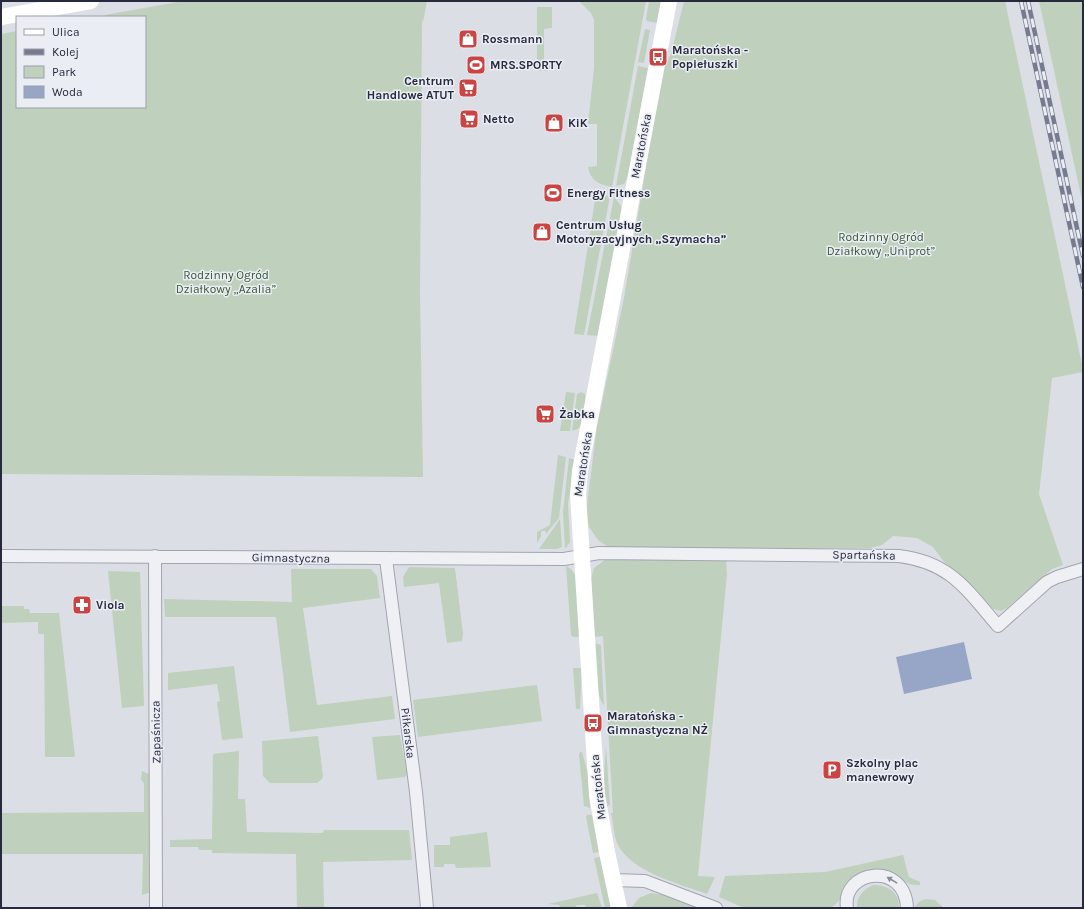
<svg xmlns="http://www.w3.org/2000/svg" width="1084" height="909" viewBox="0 0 1084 909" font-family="Karla,sans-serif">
<rect width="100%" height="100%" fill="#dcdee6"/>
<path fill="#bfd0bd" d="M 183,1 L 427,1 L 423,23 L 422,17 L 420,294 L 423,477 L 1,474 L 1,34 L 17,31 L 17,107 L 145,107 L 145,17 L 105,17 L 105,15 Z
M 579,1 L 646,1 L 612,187 C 599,185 590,180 588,167 L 597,166 L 597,124 L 588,124 L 594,68 L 594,20 L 591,13 Z
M 649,1 L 661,1 L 657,23 L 647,21 L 646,19 Z
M 684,1 L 1005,1 L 1083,369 L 1083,372 L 1052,378 L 1039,494 L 1063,565 L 1052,569 L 1007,608 L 1001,611 L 993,609 L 959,574 L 945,563 L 933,547 L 917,538 L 893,536 L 882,545 L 870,548 L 623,548 L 608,547 L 598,540 L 589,527 L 586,513 L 597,426 L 624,298 L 662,71 L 671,54 Z
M 1039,1 L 1083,1 L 1083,205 Z
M 537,7 L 552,7 L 552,28 L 544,29 L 544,66 L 552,66 L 547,71 L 540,71 L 537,68 Z
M 645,29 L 650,30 L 644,63 L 638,62 Z
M 638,66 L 648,68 L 629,174 L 624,184 L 616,186 Z
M 602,195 L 610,196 L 584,335 L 574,334 L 595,200 Z
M 614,197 L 621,206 L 622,211 L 598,336 L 587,335 Z
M 566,392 L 575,393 L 570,431 L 560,431 Z
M 581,392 L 585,394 C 587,404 585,422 578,429 L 572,431 L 577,394 Z
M 558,455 L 566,457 L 559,518 L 546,534 L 546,531 L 541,531 L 541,536 L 537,543 L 537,532 L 550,525 Z
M 569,458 L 576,460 L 568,503 L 570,542 L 565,549 L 563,512 Z
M 560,519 L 562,547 L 557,549 L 539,549 Z
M 606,559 L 726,559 L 727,574 L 698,876 L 715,877 L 707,894 C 680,884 630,872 617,843 C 614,835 613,822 611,813 L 613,813 L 603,636 L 594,637 L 591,579 L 594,568 Z
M 566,566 L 571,569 L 576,576 L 580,637 L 573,637 L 571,635 Z
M 409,567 L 455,568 L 463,634 L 462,641 L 447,643 L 439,583 L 404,587 L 403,577 Z
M 291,569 L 371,569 L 377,576 L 380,598 L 303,608 L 317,705 L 392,696 L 395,719 L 290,732 L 276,617 L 165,617 L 164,599 L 292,602 Z
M 108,571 L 140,572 L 144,706 L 122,708 Z
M 1,606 L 24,606 L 24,609 L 29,609 L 30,613 L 59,613 L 75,757 L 45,757 L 44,634 L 38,634 L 38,622 L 1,623 Z
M 595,643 L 601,645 L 604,705 C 595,698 596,656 595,643 Z
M 234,666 L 243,738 L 222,740 L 217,702 L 220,701 L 217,684 L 168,690 L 168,673 Z
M 573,668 L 582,668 L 580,709 L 576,709 Z
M 537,685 L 542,721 L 418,737 L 413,700 Z
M 400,735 L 407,773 L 405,777 L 377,780 L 372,737 Z
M 318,736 L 323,776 L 322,779 L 317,783 L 270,783 L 263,776 L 262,741 Z
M 606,746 L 610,805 L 605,807 L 603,789 Z
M 239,751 L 238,799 L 245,799 L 247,832 L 323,833 L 324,830 L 409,830 L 412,860 L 323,862 L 324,908 L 297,908 L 296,854 L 212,853 L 212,850 L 199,850 L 198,847 L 170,847 L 170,840 L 212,839 L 213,754 Z
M 580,752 L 582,752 L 588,774 L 590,808 L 584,806 L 579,755 Z
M 142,771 L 149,774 L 151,777 L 151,892 L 142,895 L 143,854 L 1,854 L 1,813 L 144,812 L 144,783 L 141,780 Z
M 587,815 L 592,815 L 599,852 L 593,853 L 586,817 Z
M 487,832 L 491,867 L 456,868 L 455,864 L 444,864 L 444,867 L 434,867 L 434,845 L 450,845 L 450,837 Z
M 903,855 L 909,877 L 920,882 L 920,885 C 898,887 894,861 862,873 L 837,903 L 831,908 L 744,908 L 719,897 L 725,876 L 825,872 Z
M 600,857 L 611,908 L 605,908 L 594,858 Z
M 873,885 C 887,885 900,892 899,908 L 857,908 C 856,897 863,890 873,885 Z
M 597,893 L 602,908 L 586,908 L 585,905 L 576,905 L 577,908 L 560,908 L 559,905 L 548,904 Z
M 651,893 L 664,895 L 699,908 L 631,908 L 639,898 Z
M 926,899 L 935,900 L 944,908 L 914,908 L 920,901 Z"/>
<path fill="#97a6c6" d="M 964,642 L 972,679 L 904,694 L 896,657 Z"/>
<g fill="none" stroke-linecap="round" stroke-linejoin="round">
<g stroke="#a2a4b0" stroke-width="14">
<path id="street" d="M 1,556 L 564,559 L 599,553 L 899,556 C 950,562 967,590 998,626 L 1047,582 L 1057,577 L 1083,569
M 155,556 L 156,908
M 386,559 L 416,792 L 427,908
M 613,880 L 645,881 L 716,908
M 847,908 C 841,870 905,860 907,908"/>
</g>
<use href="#street" stroke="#eef0f4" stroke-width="12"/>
<path stroke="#fff" stroke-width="16" d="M 1,17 L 91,1
M 619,908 L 607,852 L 597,795 L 578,495 L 580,471 L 669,1"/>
<g stroke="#767b8f" stroke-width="4.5">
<path id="rail" d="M 1021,1 L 1083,287
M 1028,1 L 1083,256"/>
</g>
<use href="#rail" stroke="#ebedf4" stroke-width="3" stroke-dasharray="9" stroke-linecap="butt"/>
</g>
<defs><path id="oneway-solid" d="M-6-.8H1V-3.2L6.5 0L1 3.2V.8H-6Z"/></defs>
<use fill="#8a8d98" href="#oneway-solid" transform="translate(892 880) rotate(-149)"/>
<defs>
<g id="shop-square" transform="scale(1)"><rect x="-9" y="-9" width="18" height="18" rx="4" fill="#cb4441" stroke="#ebedf4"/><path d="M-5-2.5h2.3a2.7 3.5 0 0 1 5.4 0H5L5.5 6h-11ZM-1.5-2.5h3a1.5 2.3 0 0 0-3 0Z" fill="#fff"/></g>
<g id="bus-square" transform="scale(1)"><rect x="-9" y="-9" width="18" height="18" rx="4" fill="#cb4441" stroke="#ebedf4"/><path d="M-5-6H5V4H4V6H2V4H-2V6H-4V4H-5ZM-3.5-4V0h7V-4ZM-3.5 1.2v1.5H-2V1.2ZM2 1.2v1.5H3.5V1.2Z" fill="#fff"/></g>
<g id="stadium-square" transform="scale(1)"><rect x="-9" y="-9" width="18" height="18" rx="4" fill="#cb4441" stroke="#ebedf4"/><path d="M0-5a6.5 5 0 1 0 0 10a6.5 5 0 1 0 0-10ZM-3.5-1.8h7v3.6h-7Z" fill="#fff"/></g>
<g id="supermarket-square" transform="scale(1)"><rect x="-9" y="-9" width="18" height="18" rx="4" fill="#cb4441" stroke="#ebedf4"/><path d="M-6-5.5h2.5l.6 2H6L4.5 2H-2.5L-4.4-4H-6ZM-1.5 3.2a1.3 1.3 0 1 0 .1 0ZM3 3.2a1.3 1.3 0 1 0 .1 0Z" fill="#fff"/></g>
<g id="pharmacy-square" transform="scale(1)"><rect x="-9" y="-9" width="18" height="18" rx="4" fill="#cb4441" stroke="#ebedf4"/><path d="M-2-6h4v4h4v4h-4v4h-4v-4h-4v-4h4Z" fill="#fff"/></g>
<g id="parking-square" transform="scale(1)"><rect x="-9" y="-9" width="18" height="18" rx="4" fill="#cb4441" stroke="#ebedf4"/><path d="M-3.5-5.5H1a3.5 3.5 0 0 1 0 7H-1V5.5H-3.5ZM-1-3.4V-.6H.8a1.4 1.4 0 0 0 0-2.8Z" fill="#fff"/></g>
</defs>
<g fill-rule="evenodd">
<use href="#shop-square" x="468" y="39"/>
<use href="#bus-square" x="658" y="57"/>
<use href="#stadium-square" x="476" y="65"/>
<use href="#supermarket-square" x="468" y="88"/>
<use href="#supermarket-square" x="469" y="119"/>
<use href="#shop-square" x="554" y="123"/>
<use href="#stadium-square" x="553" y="193"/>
<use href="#shop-square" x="542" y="232"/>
<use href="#supermarket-square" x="545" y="414"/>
<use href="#pharmacy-square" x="82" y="605"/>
<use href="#bus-square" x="593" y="723"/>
<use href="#parking-square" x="832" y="770"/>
</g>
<g text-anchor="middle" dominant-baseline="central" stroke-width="3" stroke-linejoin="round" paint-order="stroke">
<g font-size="12" font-weight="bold" fill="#262a3c" stroke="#ebedf4" text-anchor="start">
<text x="482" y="39">Rossmann</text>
<text x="672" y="50">Maratońska -<tspan x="672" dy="14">Popiełuszki</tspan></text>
<text x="490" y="65">MRS.SPORTY</text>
<text x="454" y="81" text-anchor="end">Centrum<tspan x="454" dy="14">Handlowe ATUT</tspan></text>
<text x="483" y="119">Netto</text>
<text x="568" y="123">KiK</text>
<text x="567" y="193">Energy Fitness</text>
<text x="556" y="225">Centrum Usług<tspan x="556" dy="14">Motoryzacyjnych „Szymacha”</tspan></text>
<text x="559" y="414">Żabka</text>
<text x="96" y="605">Viola</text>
<text x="607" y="716">Maratońska -<tspan x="607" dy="14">Gimnastyczna NŻ</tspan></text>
<text x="846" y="763">Szkolny plac<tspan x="846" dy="14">manewrowy</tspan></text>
</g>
<g font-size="12" fill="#262a3c" stroke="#ebedf4">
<text transform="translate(641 146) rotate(-79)">Maratońska</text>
<text transform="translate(583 464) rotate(-81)">Maratońska</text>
<text transform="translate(864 555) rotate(1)">Spartańska</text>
<text transform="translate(291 558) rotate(1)">Gimnastyczna</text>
<text transform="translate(156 732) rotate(-91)">Zapaśnicza</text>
<text transform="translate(408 733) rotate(83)">Piłkarska</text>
<text transform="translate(598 787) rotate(-96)">Maratońska</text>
</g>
<g font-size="12" fill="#345734" stroke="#ebedf4">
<text x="881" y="237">Rodzinny Ogród<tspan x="881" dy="14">Działkowy „Uniprot”</tspan></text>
<text x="226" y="275">Rodzinny Ogród<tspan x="226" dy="14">Działkowy „Azalia”</tspan></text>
</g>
</g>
<rect width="1084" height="909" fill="none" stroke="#262a3c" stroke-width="4"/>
<rect x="16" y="16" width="130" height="92" fill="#ebedf4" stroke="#9c9faa"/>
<rect x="24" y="29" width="20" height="6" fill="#ffffff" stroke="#9c9faa"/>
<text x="52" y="36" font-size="12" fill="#262a3c">Ulica</text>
<rect x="24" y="49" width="20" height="6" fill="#767b8f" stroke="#9c9faa"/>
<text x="52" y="56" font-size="12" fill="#262a3c">Kolej</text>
<rect x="24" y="66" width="20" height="12" fill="#bfd0bd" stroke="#9c9faa"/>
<text x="52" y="76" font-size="12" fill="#262a3c">Park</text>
<rect x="24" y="86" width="20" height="12" fill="#97a6c6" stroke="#9c9faa"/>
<text x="52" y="96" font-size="12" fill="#262a3c">Woda</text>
</svg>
